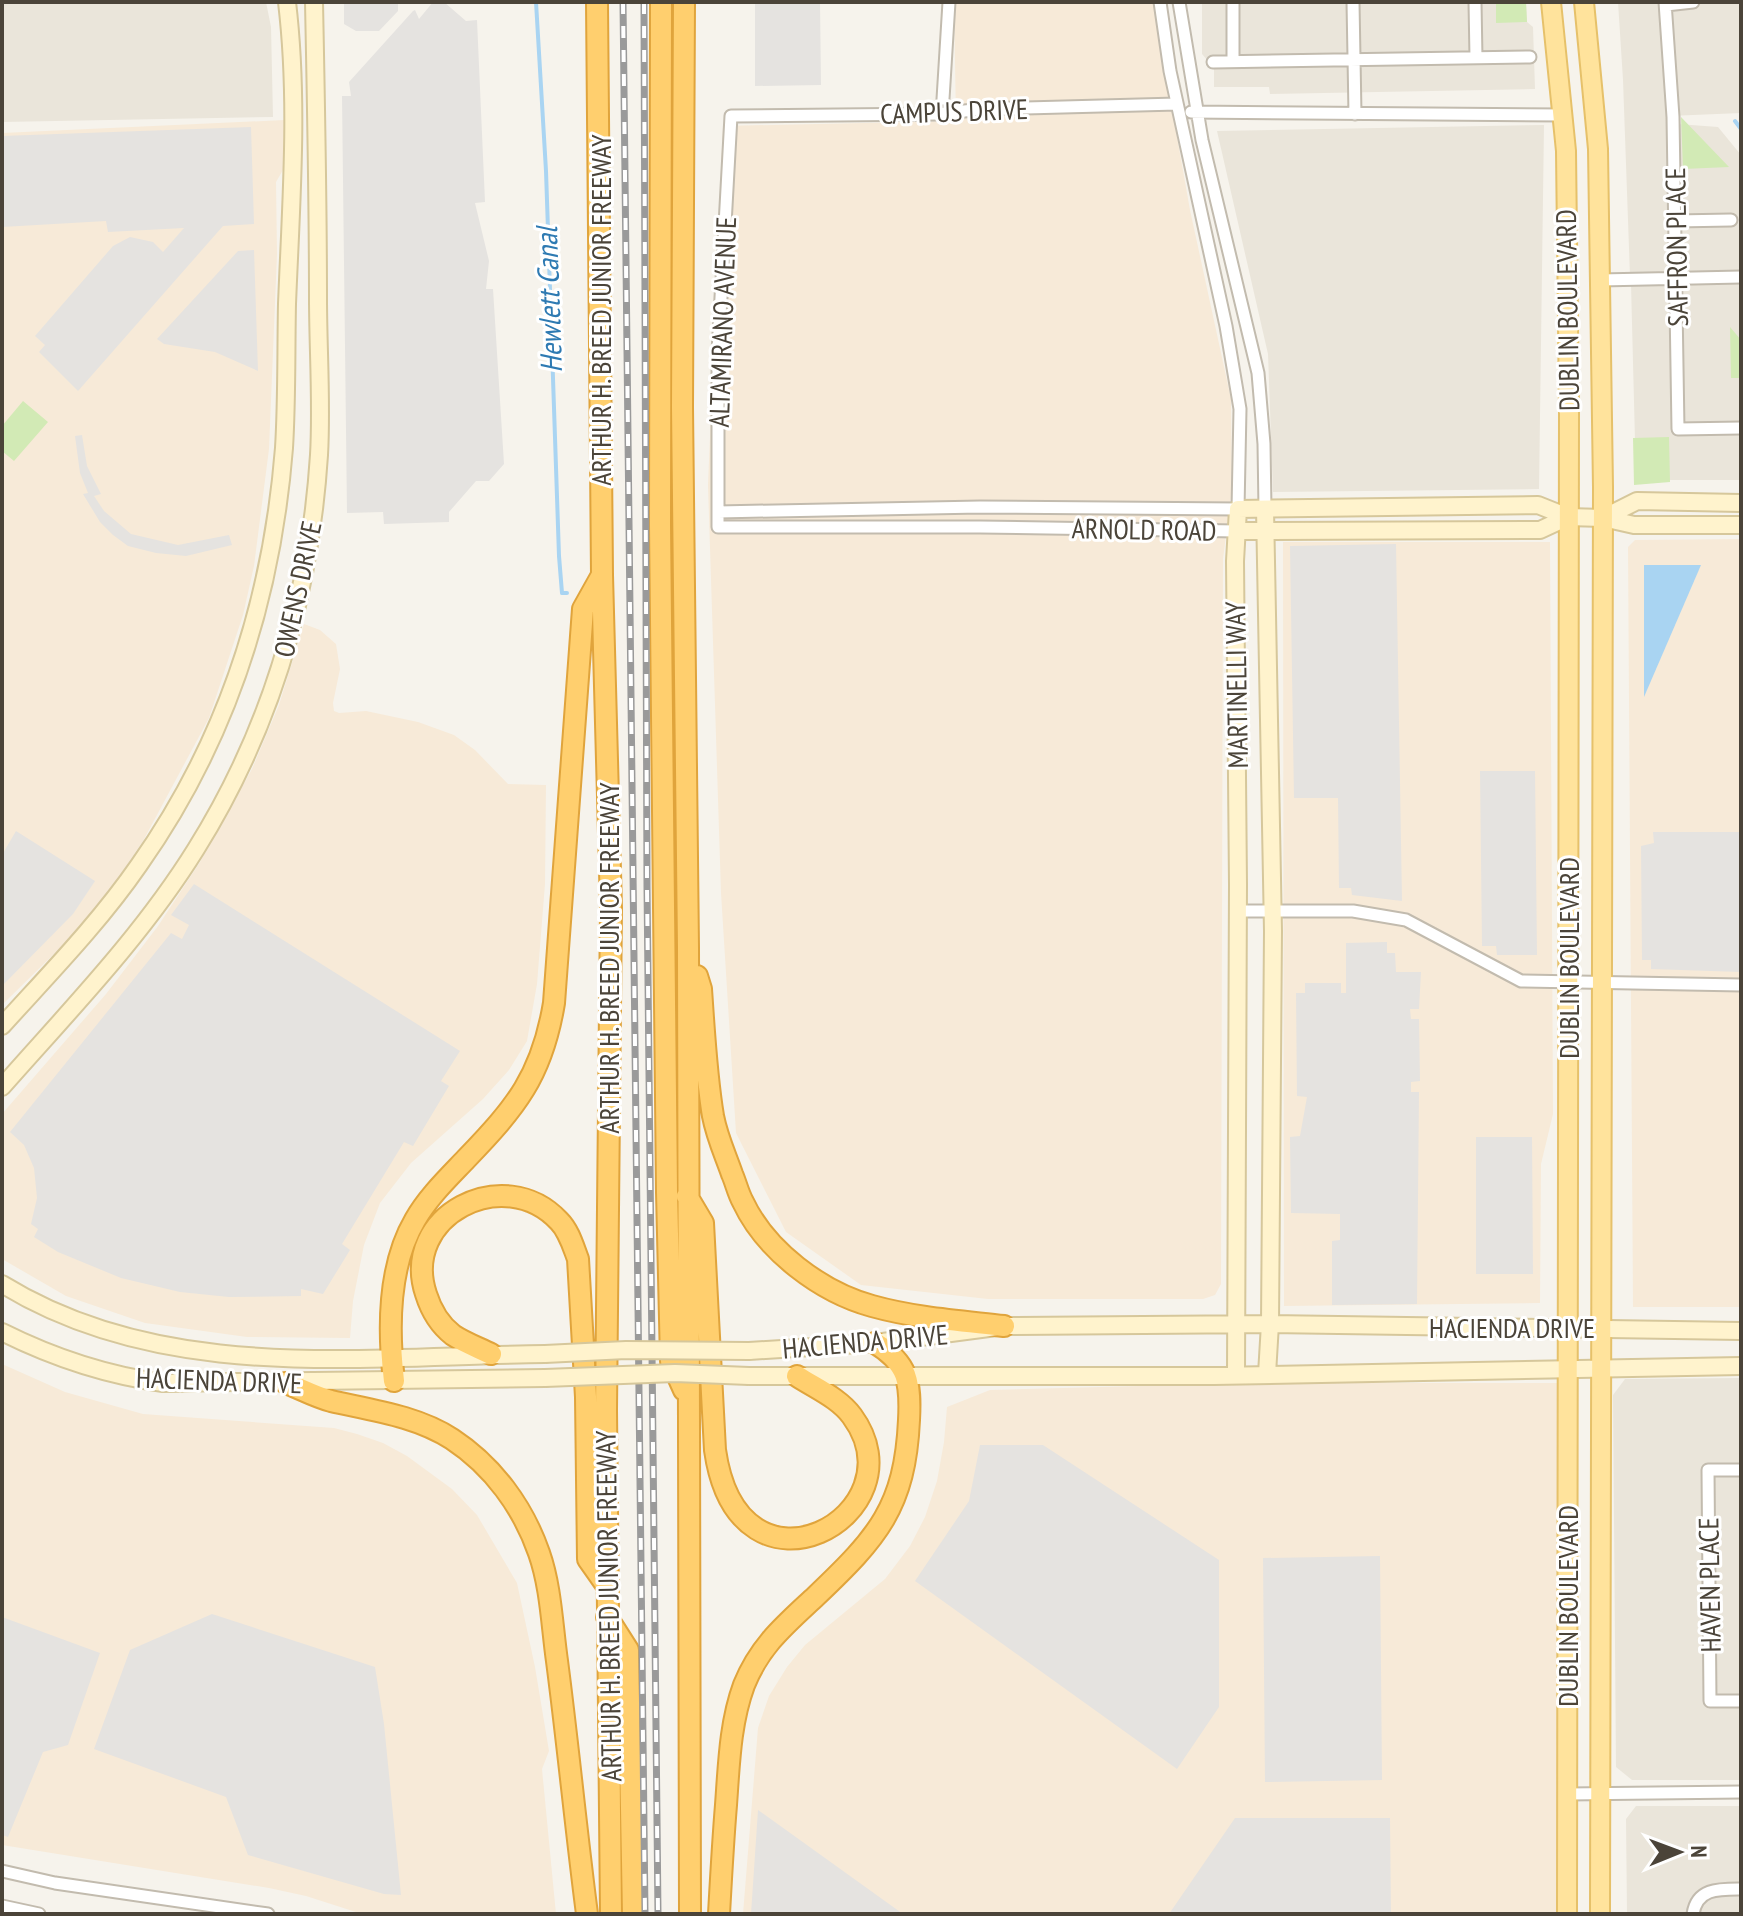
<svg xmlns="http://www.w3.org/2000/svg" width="1743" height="1916" viewBox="0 0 1743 1916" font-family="'PT Sans Narrow',sans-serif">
<rect width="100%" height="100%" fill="#f6f3ec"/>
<path fill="#eae5da" d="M 2,2 L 266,2 L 271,27 L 273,117 L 2,122 Z
M 1202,2 L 1526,2 L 1527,22 L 1533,27 L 1535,89 L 1270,94 L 1269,87 L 1214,87 L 1214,68 L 1202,54 Z
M 1618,2 L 1741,2 L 1741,113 L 1669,116 L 1673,275 L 1630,276 L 1623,80 Z
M 1678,124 L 1718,127 L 1741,155 L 1741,480 L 1636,480 L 1631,284 L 1682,285 Z
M 1544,125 L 1539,489 L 1273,492 L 1268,354 L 1217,131 Z
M 1741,1378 L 1741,1780 L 1632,1780 L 1616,1767 L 1613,1395 L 1625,1379 Z
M 1636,1806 L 1741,1806 L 1741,1914 L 1627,1914 L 1626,1819 Z"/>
<path fill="#f7ead8" d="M 954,2 L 1153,2 L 1190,210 L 1231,399 L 1232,489 L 1223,559 L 1221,1284 L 1215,1295 L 1203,1299 L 988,1299 L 861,1285 L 786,1232 L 736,1133 L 721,893 L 708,485 L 723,126 L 956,121 Z
M 285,120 L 287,163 L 276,182 L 277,254 L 269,449 L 254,566 L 243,615 L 209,718 L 143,841 L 103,900 L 61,947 L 2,1005 L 2,133 Z
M 1741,539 L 1741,1307 L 1633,1307 L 1628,547 L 1635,540 Z
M 1283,542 L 1550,542 L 1553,1114 L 1541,1164 L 1540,1303 L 1284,1306 Z
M 304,624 L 320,630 L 336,644 L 340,669 L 333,703 L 334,711 L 339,713 L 366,711 L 418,722 L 454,735 L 475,750 L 508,784 L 546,785 L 545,884 L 537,984 L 527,1041 L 509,1070 L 483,1099 L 411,1163 L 380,1203 L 364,1245 L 353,1301 L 350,1338 L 247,1337 L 145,1323 L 66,1296 L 2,1259 L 2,1114 L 106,994 L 158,926 L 200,862 L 252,769 L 279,705 Z
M 2,1364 L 65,1392 L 143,1414 L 334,1428 L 357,1434 L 383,1443 L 407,1456 L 452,1489 L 477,1515 L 517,1583 L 535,1667 L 549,1751 L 542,1769 L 556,1914 L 362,1914 L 306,1896 L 269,1888 L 2,1845 Z
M 1253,1383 L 1557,1383 L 1560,1671 L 1558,1914 L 743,1914 L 758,1728 L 769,1696 L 787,1667 L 805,1645 L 885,1579 L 910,1546 L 925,1517 L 937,1481 L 944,1442 L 947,1407 L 990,1390 Z"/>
<path fill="#d2eab5" d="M 1496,2 L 1526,2 L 1527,22 L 1496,23 Z
M 1681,117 L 1729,167 L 1683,169 Z
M 1730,327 L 1741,340 L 1741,378 L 1731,378 Z
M 23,401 L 48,422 L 14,461 L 2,451 L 2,426 Z
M 1669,437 L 1670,482 L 1634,485 L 1633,438 Z"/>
<path fill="#e5e3e0" d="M 344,2 L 398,2 L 398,11 L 379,31 L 356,31 L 344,24 Z
M 433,2 L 444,2 L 466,21 L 477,20 L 485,202 L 475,203 L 489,261 L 486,289 L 493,289 L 504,464 L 489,481 L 476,481 L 449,512 L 449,522 L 384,524 L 383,512 L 347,513 L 342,96 L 351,96 L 349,82 L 413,11 L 415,10 L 419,19 Z
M 755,2 L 820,2 L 821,85 L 755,86 Z
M 251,127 L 254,224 L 223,226 L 78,391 L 39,352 L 45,345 L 35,336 L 113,246 L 130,237 L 153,242 L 163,252 L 184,228 L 108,232 L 106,221 L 2,227 L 2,136 Z
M 254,250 L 258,371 L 215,352 L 164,344 L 157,339 L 238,251 Z
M 82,435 L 87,466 L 101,494 L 94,496 L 104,511 L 131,534 L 178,545 L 229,535 L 232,545 L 186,556 L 156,553 L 128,546 L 113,535 L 100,522 L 83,494 L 88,493 L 80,473 L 75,436 Z
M 1396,544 L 1402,901 L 1352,895 L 1351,888 L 1339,888 L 1338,798 L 1294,798 L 1290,546 Z
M 1480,771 L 1535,771 L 1537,955 L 1497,955 L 1496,946 L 1482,946 Z
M 16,831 L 95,881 L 73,914 L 2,986 L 2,855 Z
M 1653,832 L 1741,832 L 1741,972 L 1651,969 L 1651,960 L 1642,960 L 1641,846 L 1654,843 Z
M 194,884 L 460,1051 L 441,1081 L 449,1086 L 413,1146 L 404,1142 L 342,1244 L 350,1250 L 323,1294 L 301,1289 L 301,1296 L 229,1297 L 180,1292 L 121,1278 L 58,1252 L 34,1237 L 38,1229 L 31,1224 L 37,1198 L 34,1168 L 24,1145 L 10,1132 L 171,933 L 182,939 L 189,925 L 171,915 Z
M 1387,942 L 1387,953 L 1395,953 L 1396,972 L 1421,972 L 1419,1009 L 1410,1009 L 1411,1019 L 1419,1019 L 1420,1081 L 1411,1082 L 1411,1092 L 1419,1092 L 1417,1304 L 1332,1305 L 1332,1241 L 1340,1240 L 1340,1214 L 1291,1213 L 1290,1137 L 1300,1136 L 1307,1097 L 1297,1096 L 1296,993 L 1305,993 L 1305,983 L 1341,983 L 1341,993 L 1346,993 L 1346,943 Z
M 1476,1137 L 1532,1137 L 1533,1274 L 1476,1274 Z
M 980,1445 L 1043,1445 L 1219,1560 L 1219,1707 L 1177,1769 L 915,1581 L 969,1501 Z
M 1380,1556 L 1382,1780 L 1265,1782 L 1263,1558 Z
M 212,1614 L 375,1667 L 384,1724 L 401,1895 L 384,1894 L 248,1855 L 226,1797 L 94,1749 L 130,1650 Z
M 2,1617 L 100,1653 L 68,1745 L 43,1752 L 8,1837 L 2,1835 Z
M 758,1810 L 903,1914 L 751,1914 Z
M 1235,1818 L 1390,1818 L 1391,1914 L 1169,1914 Z"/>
<path fill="#a9d4f2" d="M 1644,565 L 1701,565 L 1644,697 Z"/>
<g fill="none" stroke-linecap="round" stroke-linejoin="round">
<path stroke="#a9d4f2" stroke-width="4" d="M 536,2 L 546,171 L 559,556 L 562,593 L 567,593
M 1735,121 L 1741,129"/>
<g stroke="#c2bbae" stroke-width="15">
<path id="street" d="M 1179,2 L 1202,140 L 1258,373 L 1264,444 L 1265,509
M 1233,2 L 1233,61
M 1353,2 L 1355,114
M 1475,2 L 1476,58
M 1665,2 L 1673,117 L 1678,429 L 1741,428
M 1666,5 L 1693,2
M 1213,62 L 1530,57
M 943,99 L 949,2
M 1177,104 L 982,109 L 938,114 L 731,116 L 718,352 L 718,527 L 980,527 L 1237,531
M 1191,112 L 1563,115
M 1675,221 L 1731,220
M 1600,280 L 1741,277
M 718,512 L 980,507 L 1238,509 L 1240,409 L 1226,326 L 1170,71 L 1160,2
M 1237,911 L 1353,911 L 1406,920 L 1521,981 L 1741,985
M 1741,1470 L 1708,1470 L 1710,1701 L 1741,1701
M 1568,1794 L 1741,1792
M 2,1871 L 55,1883 L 268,1914
M 2,1906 L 39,1914
M 1693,1914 C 1697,1888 1719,1889 1741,1889"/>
</g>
<g stroke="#d6c79b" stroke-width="20">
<path id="secondary" d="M 1265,509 L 1273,931 L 1270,1324 L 1267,1374
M 1603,518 L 1637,501 L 1741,503
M 1237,531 L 1540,530 L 1568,517
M 2,1026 C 49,974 99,923 139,865 C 226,742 272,599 284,448 C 287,400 286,352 287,304 C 291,203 299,102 287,2
M 2,1087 C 69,1011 142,936 196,849 C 271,729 310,595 319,455 C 322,403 318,350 318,298 C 318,199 316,101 314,2
M 2,1284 C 164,1384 363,1356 545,1354
M 2,1332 C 54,1358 105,1375 163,1383 L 545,1378
M 749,1351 L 875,1343 L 1004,1326 L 1270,1324 L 1741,1331
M 1236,1375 L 1238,884 L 1235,561 L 1238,509 L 1538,505 L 1568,517 L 1603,518 L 1634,525 L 1741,525
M 749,1376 L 1214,1376 L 1741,1366"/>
</g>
<g stroke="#e6c16a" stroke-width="22">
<path id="primary" d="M 1551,2 L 1566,151 L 1569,410 L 1567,1914
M 1584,2 L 1598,149 L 1603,487 L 1600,1914"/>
</g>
<g stroke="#e0a43c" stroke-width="24">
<path id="highway" d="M 597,2 L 602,575 L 611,908 L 606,1410 L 611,1914
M 661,2 L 660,525 L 667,1192 L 671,1361 L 684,1390
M 684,2 L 682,407 L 688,948 L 690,1914
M 697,976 L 701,989 C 704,1031 706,1074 713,1116 C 717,1137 725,1154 732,1174 C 736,1183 738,1193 743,1202 C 766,1251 821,1292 872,1306 C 915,1318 960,1321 1004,1326
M 687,1196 L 703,1223 L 715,1450 C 739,1617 924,1514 852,1416 C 839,1398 815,1388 797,1376
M 491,1354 C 479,1348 465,1343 453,1335 C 440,1325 431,1310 426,1294 C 400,1216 504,1162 559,1221 C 569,1231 573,1246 578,1259 L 586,1397 L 588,1559 L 607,1586
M 394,1381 C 388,1329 388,1266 415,1220 C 428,1197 448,1178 466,1159 C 516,1107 542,1076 554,1003 L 583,609 L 602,575
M 286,1383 C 301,1389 316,1397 331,1401 C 371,1410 417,1416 452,1439 C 493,1466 523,1507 539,1553 C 551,1587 552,1626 557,1661 C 568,1745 576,1830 587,1914
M 607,1617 L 628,1650 L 633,1914
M 719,1914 C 721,1878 723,1841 726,1805 C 729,1764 730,1723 744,1685 C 760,1645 786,1624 816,1596 C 878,1537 905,1507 909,1420 C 911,1382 908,1363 875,1343"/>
</g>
<use href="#street" stroke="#fff" stroke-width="11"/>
<use href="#secondary" stroke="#fff3cd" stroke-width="16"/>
<use href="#primary" stroke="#ffe39c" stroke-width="18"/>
<use href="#highway" stroke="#ffcf6e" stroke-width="20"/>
<g stroke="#9a9a9a" stroke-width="7">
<path id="rail" d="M 623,2 L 645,1914
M 644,2 L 647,886 L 658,1914"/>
</g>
<use href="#rail" stroke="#fff" stroke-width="4" stroke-dasharray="12" stroke-linecap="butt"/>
<g stroke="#d6c79b" stroke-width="20" stroke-linecap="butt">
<path id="secondary-bridge" d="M 545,1354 L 626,1350 L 749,1351
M 545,1378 L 675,1373 L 749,1376"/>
</g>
<use href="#secondary-bridge" stroke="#fff3cd" stroke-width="16"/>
</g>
<g text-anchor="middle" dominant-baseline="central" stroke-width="6" stroke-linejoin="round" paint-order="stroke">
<g font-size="28" fill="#4b4439" stroke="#fff">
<text transform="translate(954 111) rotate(-2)">CAMPUS DRIVE</text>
<text transform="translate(1676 247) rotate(-91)">SAFFRON PLACE</text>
<text transform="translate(600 310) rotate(-90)">ARTHUR H. BREED JUNIOR FREEWAY</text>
<text transform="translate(1567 310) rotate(-91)">DUBLIN BOULEVARD</text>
<text transform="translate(722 322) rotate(-88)">ALTAMIRANO AVENUE</text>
<text transform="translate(1144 529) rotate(1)">ARNOLD ROAD</text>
<text transform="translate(297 589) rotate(-78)">OWENS DRIVE</text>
<text transform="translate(1236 685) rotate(-91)">MARTINELLI WAY</text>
<text transform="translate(608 958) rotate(-90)">ARTHUR H. BREED JUNIOR FREEWAY</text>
<text transform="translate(1568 958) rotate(-90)">DUBLIN BOULEVARD</text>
<text x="1512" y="1327">HACIENDA DRIVE</text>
<text transform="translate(865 1341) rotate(-5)">HACIENDA DRIVE</text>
<text transform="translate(219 1380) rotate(2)">HACIENDA DRIVE</text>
<text transform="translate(1709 1585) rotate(-91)">HAVEN PLACE</text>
<text transform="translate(608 1606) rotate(-91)">ARTHUR H. BREED JUNIOR FREEWAY</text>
<text transform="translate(1567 1606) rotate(-90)">DUBLIN BOULEVARD</text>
</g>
<g font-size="30" font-style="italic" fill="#2e7ab2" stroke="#fff">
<text transform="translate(548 300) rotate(-92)">Hewlett Canal</text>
</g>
</g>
<rect width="1743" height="1916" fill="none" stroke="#4b4439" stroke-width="8"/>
<g transform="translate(1679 1852) rotate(89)" stroke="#ffffff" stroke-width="6" paint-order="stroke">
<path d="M0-6L14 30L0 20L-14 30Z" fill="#4b4439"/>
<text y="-12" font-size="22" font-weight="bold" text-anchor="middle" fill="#4b4439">N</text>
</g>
</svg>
